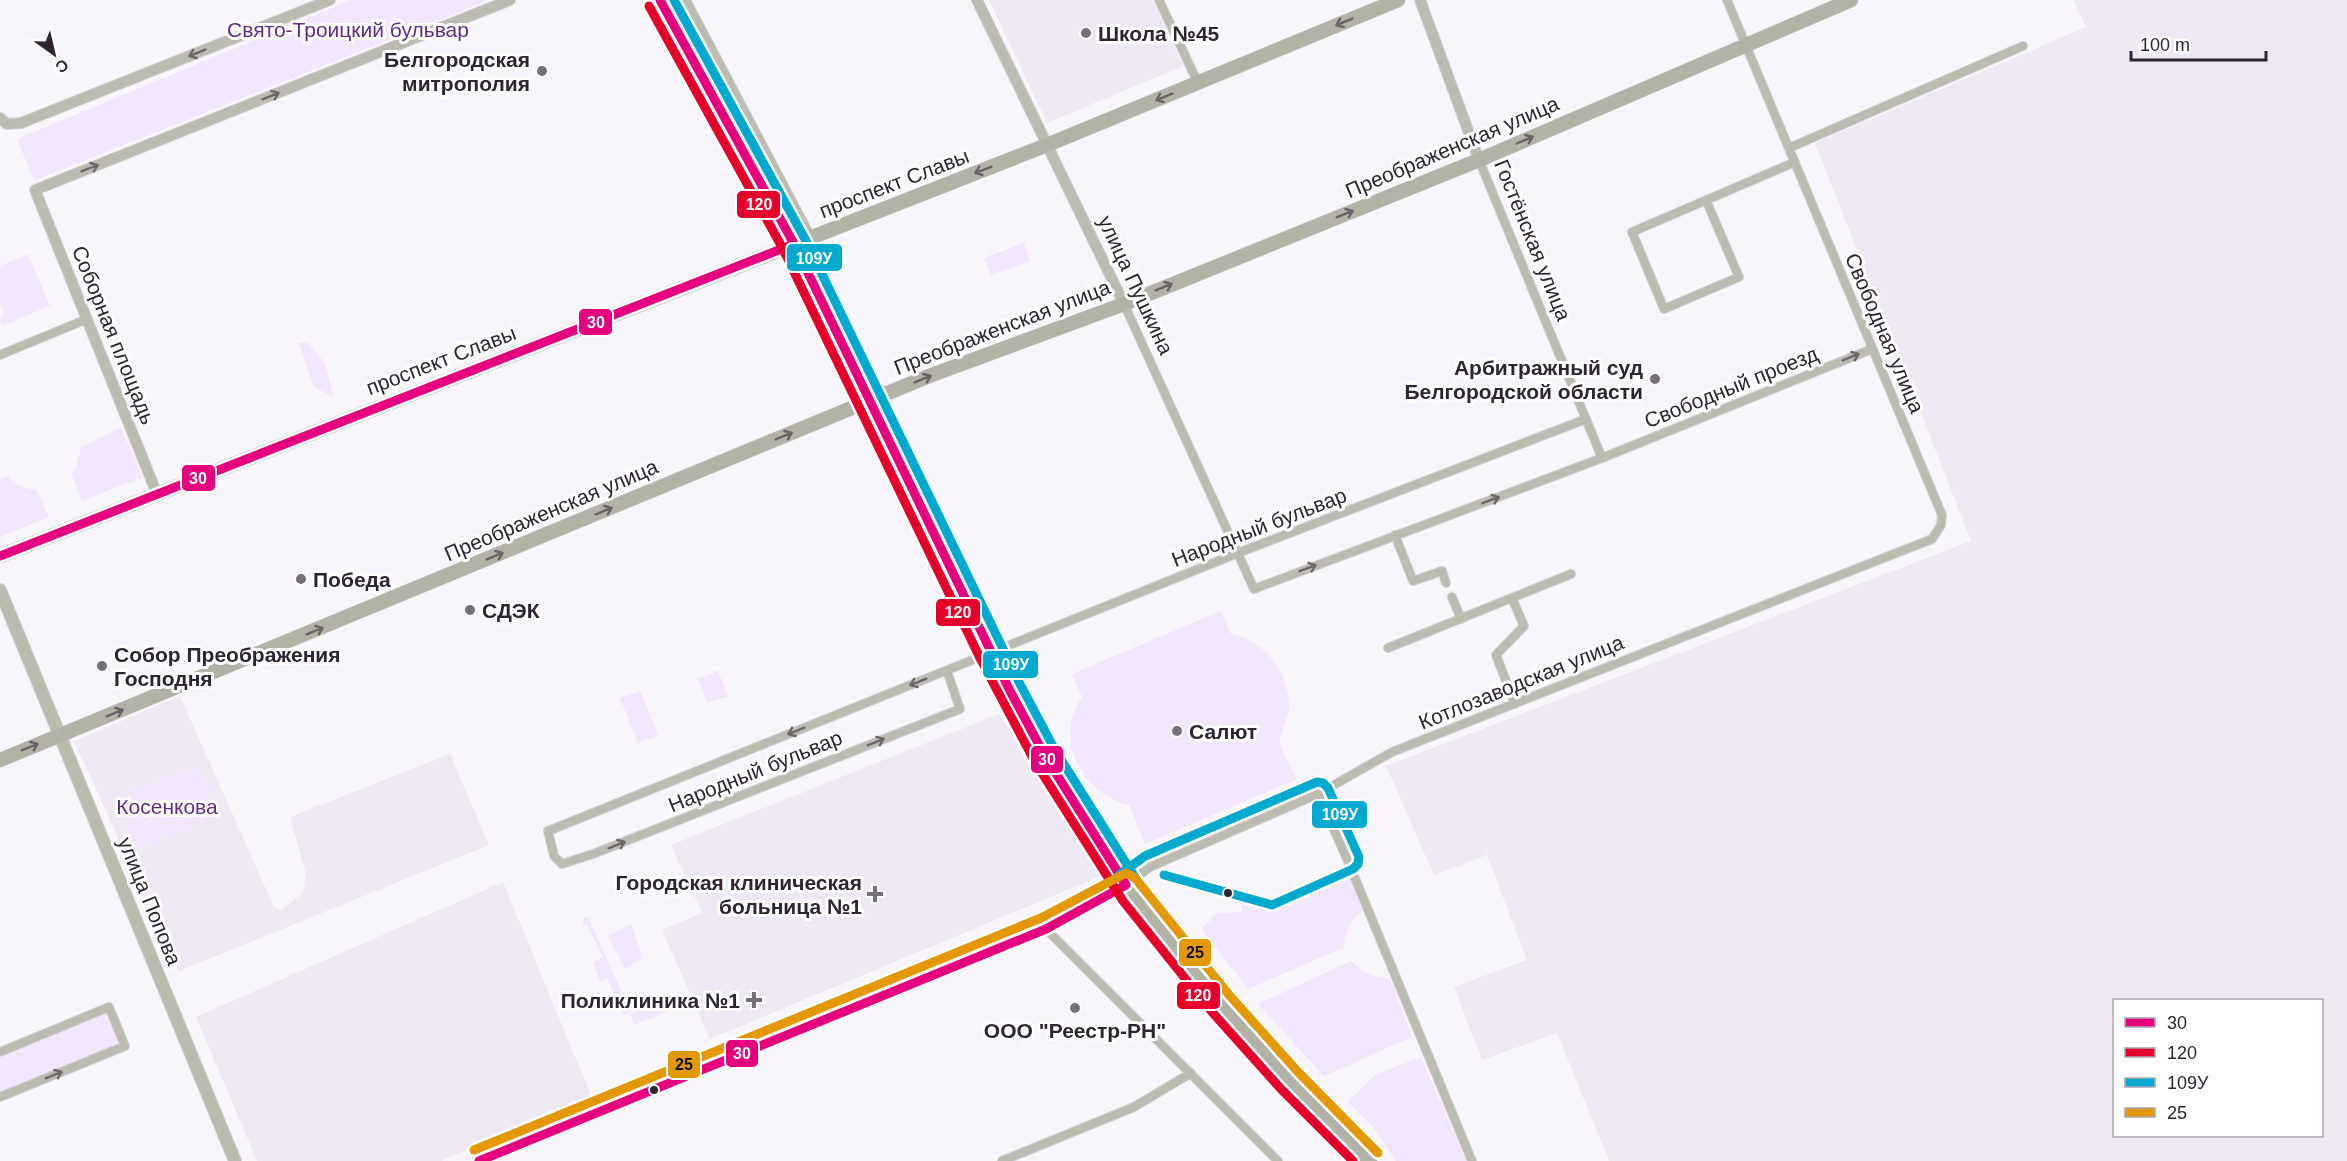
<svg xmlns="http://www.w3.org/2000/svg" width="2347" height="1161" viewBox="0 0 2347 1161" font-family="Arial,sans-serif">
<rect width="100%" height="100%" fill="#f8f6fa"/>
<path fill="#eee8f2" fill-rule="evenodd" d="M 989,0 L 1153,0 L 1183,66 L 1047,123 Z
M 2073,0 L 2347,0 L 2347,1161 L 1609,1161 L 1557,1033 L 1482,1060 L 1454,987 L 1527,960 L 1487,855 L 1434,875 L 1386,766 L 1971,541 L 1815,143 L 2086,27 ZM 2114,1000 L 2322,1000 L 2322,1136 L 2114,1136 Z
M 180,696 L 274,907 L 281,910 L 303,893 L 306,874 L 290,817 L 450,754 L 489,845 L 179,971 L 74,741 Z
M 999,714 L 1103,875 L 710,1039 L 662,930 L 702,913 L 671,845 Z
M 503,882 L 592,1098 L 441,1161 L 257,1161 L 196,1017 Z"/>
<path fill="#f2e6fc" d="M 351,0 L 489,0 L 34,181 L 17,139 Z
M 1024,243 L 1030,261 L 991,275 L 984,258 Z
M 28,254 L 50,306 L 1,326 L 0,318 L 3,316 L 4,311 L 0,301 L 0,266 Z
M 299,343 L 308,343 L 325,363 L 333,397 L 314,387 Z
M 121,428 L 143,477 L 82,501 L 71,473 L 76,467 L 81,447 Z
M 9,476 C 15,486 26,489 37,490 L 49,517 L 0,537 L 0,479 Z
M 1221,611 L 1231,634 C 1266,641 1290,674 1289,709 C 1288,719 1280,734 1280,740 C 1280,749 1293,771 1297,779 L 1145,844 L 1129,805 C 1082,794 1053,738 1082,697 L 1072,674 Z
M 718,671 L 728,696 L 707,703 L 698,679 Z
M 641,691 L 658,735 L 638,743 L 620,698 Z
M 197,765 L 217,814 L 135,850 L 114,797 L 133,788 L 143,792 L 145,786 Z
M 1346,870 L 1362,910 C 1351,921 1345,931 1343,948 L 1248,989 L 1201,929 L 1218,913 L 1241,912 L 1243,892 L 1273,902 Z
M 588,917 L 631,1012 L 623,1015 L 607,978 L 600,981 L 593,962 L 603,957 L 587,925 L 584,925 L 582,919 Z
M 632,925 L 642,958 L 625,969 L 608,935 Z
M 1351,961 C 1364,973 1373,978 1390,978 L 1412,1037 L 1324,1076 L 1258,1004 Z
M 674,996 L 679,1007 L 634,1025 L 630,1014 Z
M 109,1008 L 124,1046 L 0,1096 L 0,1052 Z
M 1421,1057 L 1466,1161 L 1396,1161 L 1374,1128 L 1348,1102 L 1375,1075 Z"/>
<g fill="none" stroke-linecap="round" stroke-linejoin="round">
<g stroke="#d3d1d5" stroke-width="10">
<path id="minor" d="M 686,0 L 811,237
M 1159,0 L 1198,83
M 1789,148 L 2023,46
M 1479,160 L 1602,458
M 1706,200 L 1739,277 L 1664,309 L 1632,232 L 1795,162
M 1124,304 L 1254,589 L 1602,458 L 1872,349
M 0,355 L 87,319
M 1395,535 L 1413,581 L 1442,571 L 1446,583
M 1452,597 L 1461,619
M 1512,598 L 1524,626 L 1496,655 L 1515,704
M 1388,648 L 1571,574
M 947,671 L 960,709 L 593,854 L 562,864 L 554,856 L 548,831 L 1238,553 L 1586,419
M 1318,794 L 1347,859 L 1472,1161
M 1126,885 L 1150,867 L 1318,794 L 1392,752 L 1932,539 L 1941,525 L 1942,515 L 1727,0
M 1046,929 L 1278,1161
M 0,1052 L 109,1007 L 125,1046 L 0,1097
M 1002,1161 L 1134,1107 L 1191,1073"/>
</g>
<g stroke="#d3d1d5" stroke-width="12">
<path id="tertiary" d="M 977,0 L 1124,304
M 1420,0 L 1479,160
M 0,118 L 7,124 L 21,123 L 330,0
M 157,494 L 35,190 L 510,0"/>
</g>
<g stroke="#d3d1d5" stroke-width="14">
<path id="secondary" d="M 0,590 L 235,1161
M 479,1161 L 1046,929 L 1126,885"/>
</g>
<g stroke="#d3d1d5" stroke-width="15">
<path id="primary" d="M 660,0 L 794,244 L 991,653 L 1045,756 L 1132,893 L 1221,1004 L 1290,1081 L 1370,1161
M 0,556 L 1047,145 L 1398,0
M 0,760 L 929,376 L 1124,304 L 1479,160 L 1851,0"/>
</g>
<use href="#minor" stroke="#bbbbb1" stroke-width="8"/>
<use href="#tertiary" stroke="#bbbbb1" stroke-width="10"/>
<use href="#secondary" stroke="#babaaf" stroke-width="12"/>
<use href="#primary" stroke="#b2b2a7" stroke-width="14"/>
<g stroke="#fff" stroke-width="14">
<path id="bus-1" d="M 0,556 L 794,244
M 479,1161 L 1046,929 L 1126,885 L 1045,756 L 1009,689 L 794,244 L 660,0"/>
</g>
<g stroke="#fff" stroke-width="14">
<path id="bus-2" d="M 649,6 L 783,249 L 980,658 L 1035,762 L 1123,901 L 1212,1012 L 1281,1089 L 1353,1161"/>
</g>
<g stroke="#fff" stroke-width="14">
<path id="bus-3" d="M 674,0 L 805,239 L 1020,684 L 1055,750 L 1136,879
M 1119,875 L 1145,856 L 1317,782 L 1323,783 L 1328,788 L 1359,857 L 1358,864 L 1353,869 L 1272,905 L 1164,875"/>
</g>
<g stroke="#fff" stroke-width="14">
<path id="bus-4" d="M 474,1150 L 1041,918 L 1126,873 L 1135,878 L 1230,996 L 1299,1073 L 1378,1153"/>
</g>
<use href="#bus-1" stroke="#e5007d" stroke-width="9"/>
<use href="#bus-2" stroke="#e4002b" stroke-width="9"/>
<use href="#bus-3" stroke="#00a9ce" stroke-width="9"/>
<use href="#bus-4" stroke="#e39905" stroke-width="9"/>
</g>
<defs><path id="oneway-shaft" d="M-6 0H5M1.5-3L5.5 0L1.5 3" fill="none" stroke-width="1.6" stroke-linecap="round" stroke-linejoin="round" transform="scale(1.5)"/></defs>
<g stroke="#696567">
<use href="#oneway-shaft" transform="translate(1344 22) rotate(158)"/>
<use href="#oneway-shaft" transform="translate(1164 97) rotate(158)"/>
<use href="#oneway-shaft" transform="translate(1525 140) rotate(-23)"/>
<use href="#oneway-shaft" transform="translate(983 170) rotate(159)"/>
<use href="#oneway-shaft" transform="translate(1345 214) rotate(-22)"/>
<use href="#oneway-shaft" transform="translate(1164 287) rotate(-22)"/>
<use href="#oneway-shaft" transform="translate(923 379) rotate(-22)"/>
<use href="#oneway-shaft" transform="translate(784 436) rotate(-22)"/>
<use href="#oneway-shaft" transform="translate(604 511) rotate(-22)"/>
<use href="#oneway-shaft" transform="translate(495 556) rotate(-22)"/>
<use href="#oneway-shaft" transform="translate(315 631) rotate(-22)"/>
<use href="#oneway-shaft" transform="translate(115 713) rotate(-22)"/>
<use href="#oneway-shaft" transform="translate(30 747) rotate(-22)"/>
</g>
<g stroke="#6d696b">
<use href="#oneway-shaft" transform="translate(197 53) rotate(158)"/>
<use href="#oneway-shaft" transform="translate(271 96) rotate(-22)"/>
<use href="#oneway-shaft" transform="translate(90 168) rotate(-21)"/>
<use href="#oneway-shaft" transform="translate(1851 357) rotate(-22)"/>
<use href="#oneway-shaft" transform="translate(1491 500) rotate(-20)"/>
<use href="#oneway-shaft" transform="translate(1308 568) rotate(-21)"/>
<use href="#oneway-shaft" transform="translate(918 682) rotate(158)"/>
<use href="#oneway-shaft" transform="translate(796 731) rotate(158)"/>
<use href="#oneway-shaft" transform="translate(876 742) rotate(-22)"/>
<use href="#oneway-shaft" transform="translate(617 845) rotate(-22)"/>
<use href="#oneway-shaft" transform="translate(54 1075) rotate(-22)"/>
</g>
<g fill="#746f78" stroke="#fff" stroke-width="2">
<circle cx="1086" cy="33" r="6"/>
<circle cx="542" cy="71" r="6"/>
<circle cx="1655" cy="379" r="6"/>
<circle cx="301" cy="579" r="6"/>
<circle cx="470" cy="610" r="6"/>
<circle cx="102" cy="666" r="6"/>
<circle cx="1177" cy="731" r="6"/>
<path d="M872 885h6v6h6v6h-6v6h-6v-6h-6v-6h6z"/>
<path d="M751 991h6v6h6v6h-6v6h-6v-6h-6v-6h6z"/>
<circle cx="1075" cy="1008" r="6"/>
</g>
<g fill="#2d2632" stroke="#fff" stroke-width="2">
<circle cx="1228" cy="893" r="5"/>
<circle cx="654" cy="1090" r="5"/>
</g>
<g text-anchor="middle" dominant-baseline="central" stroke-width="6" stroke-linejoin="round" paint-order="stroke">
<g font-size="21" fill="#622d81" stroke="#fff">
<text x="348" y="29">Свято-Троицкий бульвар</text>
<text x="167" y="806">Косенкова</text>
</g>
<g font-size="21" font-weight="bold" fill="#2d2632" stroke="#fff" text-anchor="start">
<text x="1098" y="33">Школа №45</text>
<text x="530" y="59" text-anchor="end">Белгородская<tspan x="530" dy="24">митрополия</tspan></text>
<text x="1643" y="367" text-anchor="end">Арбитражный суд<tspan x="1643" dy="24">Белгородской области</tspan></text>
<text x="313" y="579">Победа</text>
<text x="482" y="610">СДЭК</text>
<text x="114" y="654">Собор Преображения<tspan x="114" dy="24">Господня</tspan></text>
<text x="1189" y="731">Салют</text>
<text x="862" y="882" text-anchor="end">Городская клиническая<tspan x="862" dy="24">больница №1</tspan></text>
<text x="740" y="1000" text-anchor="end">Поликлиника №1</text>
<text x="1075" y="1030" text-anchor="middle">ООО "Реестр-РН"</text>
</g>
<g font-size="21" fill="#2d2632" stroke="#fff">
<text transform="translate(1452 147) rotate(-23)">Преображенская улица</text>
<text transform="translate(894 183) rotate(-21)">проспект Славы</text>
<text transform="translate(1533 240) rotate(68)">Гостёнская улица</text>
<text transform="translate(1136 285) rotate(65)">улица Пушкина</text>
<text transform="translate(1002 327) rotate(-21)">Преображенская улица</text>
<text transform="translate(1885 333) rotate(67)">Свободная улица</text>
<text transform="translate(114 335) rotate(68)">Соборная площадь</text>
<text transform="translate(441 360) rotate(-21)">проспект Славы</text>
<text transform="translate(1731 387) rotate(-22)">Свободный проезд</text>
<text transform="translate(551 510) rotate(-23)">Преображенская улица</text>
<text transform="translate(1259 527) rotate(-21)">Народный бульвар</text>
<text transform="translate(1521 682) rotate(-22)">Котлозаводская улица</text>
<text transform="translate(755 771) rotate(-22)">Народный бульвар</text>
<text transform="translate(150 901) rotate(68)">улица Попова</text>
</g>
</g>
<g stroke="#fff" stroke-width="2">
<rect x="736" y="190" width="45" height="29" rx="6" fill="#e4002b"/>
<rect x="786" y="243" width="57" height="29" rx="6" fill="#00a9ce"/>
<rect x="578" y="308" width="35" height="28" rx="6" fill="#e5007d"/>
<rect x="181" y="464" width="35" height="28" rx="6" fill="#e5007d"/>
<rect x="935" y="598" width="46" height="29" rx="6" fill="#e4002b"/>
<rect x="982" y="650" width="57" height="29" rx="6" fill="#00a9ce"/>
<rect x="1030" y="745" width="34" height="29" rx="6" fill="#e5007d"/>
<rect x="1311" y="800" width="57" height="29" rx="6" fill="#00a9ce"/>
<rect x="1178" y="938" width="34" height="29" rx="6" fill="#e39905"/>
<rect x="1176" y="981" width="45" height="29" rx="6" fill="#e4002b"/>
<rect x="725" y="1039" width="34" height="29" rx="6" fill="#e5007d"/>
<rect x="667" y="1050" width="34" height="29" rx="6" fill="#e39905"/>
</g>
<g font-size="16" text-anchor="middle" font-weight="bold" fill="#fff">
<text x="759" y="210">120</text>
<text x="814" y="264">109У</text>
<text x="596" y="328">30</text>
<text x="198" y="484">30</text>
<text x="958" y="618">120</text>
<text x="1011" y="670">109У</text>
<text x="1047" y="765">30</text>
<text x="1340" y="820">109У</text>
<text x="1198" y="1001">120</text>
<text x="742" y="1059">30</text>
</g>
<g font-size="16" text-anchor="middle" font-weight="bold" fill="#111">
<text x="1195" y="958">25</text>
<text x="684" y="1070">25</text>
</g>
<rect x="2113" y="999" width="210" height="138" fill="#ffffff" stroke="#aba8ad" stroke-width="1.5"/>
<rect x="2125" y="1018" width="30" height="9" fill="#e5007d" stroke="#aba8ad" stroke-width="1.5"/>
<text x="2167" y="1029" font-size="18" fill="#2d2632">30</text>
<rect x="2125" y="1048" width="30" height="9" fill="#e4002b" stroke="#aba8ad" stroke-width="1.5"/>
<text x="2167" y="1059" font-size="18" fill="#2d2632">120</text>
<rect x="2125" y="1078" width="30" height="9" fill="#00a9ce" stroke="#aba8ad" stroke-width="1.5"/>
<text x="2167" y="1089" font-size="18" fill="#2d2632">109У</text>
<rect x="2125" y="1108" width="30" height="9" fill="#e39905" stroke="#aba8ad" stroke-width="1.5"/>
<text x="2167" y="1119" font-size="18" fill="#2d2632">25</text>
<g transform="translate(54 54) rotate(146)" stroke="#ffffff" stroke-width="4.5" paint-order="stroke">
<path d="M0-4.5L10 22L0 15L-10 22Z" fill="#2d2632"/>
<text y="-9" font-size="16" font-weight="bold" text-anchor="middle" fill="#2d2632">С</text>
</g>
<path d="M2131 51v9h135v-9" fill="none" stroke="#2d2632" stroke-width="3"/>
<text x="2140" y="51" font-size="18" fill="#2d2632" stroke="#ffffff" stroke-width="4.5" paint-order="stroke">100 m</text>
</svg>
